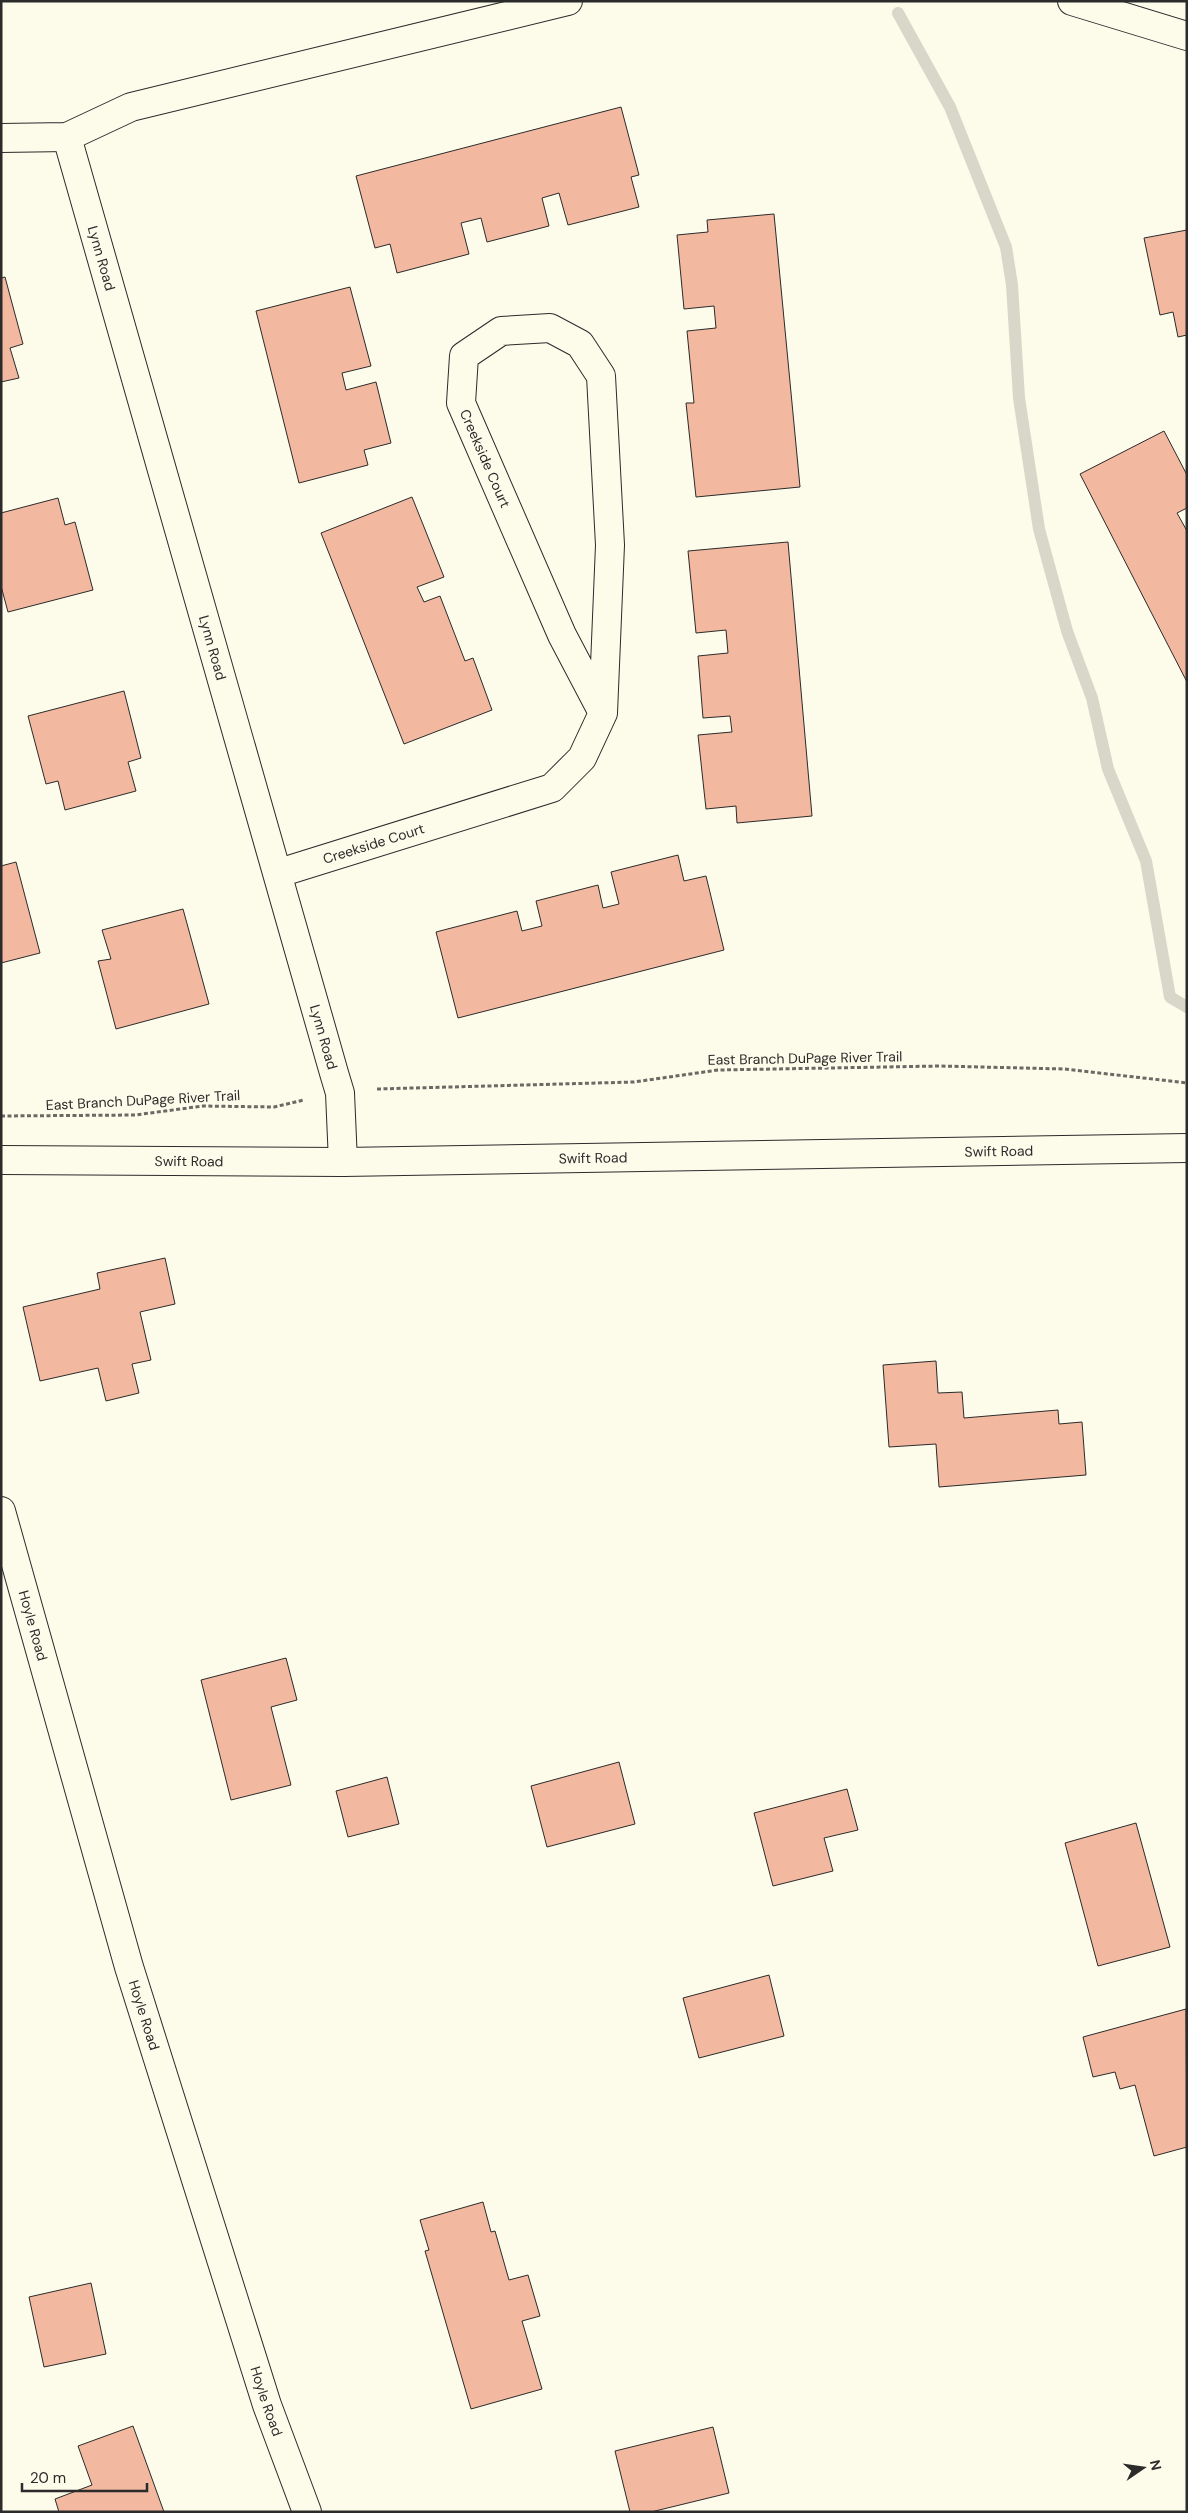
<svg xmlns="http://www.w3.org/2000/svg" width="1188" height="2513" viewBox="0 0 1188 2513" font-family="'DM Sans',sans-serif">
<rect width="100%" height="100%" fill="#fdfbea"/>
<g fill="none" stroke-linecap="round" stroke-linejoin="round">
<path stroke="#d8d7c9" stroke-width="12" d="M 898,13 L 950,107 L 1006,247 L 1012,285 L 1019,398 L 1039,529 L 1067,631 L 1092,698 L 1108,769 L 1146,861 L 1170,997 L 1187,1007"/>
</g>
<path fill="#f2b8a0" stroke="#2b2b2b" d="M 621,107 L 639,175 L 631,177 L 639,207 L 568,225 L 559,193 L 542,198 L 549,226 L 487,242 L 481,218 L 461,223 L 469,254 L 397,273 L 390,244 L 375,248 L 356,176 Z
M 774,214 L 800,487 L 696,497 L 686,403 L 694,403 L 687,331 L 716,328 L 714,306 L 684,309 L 677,235 L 708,232 L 707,220 Z
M 1187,230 L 1187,335 L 1178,337 L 1173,312 L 1160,315 L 1144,238 Z
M 5,277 L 23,344 L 10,348 L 19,378 L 1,382 L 1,278 Z
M 350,287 L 371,366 L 342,373 L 346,390 L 376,382 L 391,443 L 364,450 L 368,465 L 299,483 L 256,311 Z
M 1164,431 L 1187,475 L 1187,508 L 1177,513 L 1187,531 L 1187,682 L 1080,474 Z
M 412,497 L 444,577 L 417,587 L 424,602 L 440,596 L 465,661 L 473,658 L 492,710 L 404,744 L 321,533 Z
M 58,498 L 65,525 L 75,522 L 93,590 L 8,612 L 1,586 L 1,513 Z
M 788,542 L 812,816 L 737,823 L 736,806 L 706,809 L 698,735 L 732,732 L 730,716 L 703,718 L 698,656 L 728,653 L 726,630 L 696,633 L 688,551 Z
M 124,691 L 141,758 L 128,762 L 136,791 L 65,810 L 58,781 L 46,784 L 28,716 Z
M 678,855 L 684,881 L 706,876 L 724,950 L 458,1018 L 436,932 L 517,911 L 522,931 L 542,926 L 536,901 L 598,885 L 603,908 L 619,904 L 611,872 Z
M 16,862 L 40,953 L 1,963 L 1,866 Z
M 183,909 L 209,1004 L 116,1029 L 98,961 L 111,959 L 102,930 Z
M 165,1258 L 175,1304 L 140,1312 L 151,1360 L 132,1364 L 139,1393 L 106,1401 L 98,1368 L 40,1381 L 23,1307 L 100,1289 L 97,1273 Z
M 936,1361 L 938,1393 L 962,1392 L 964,1418 L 1058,1410 L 1059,1424 L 1082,1422 L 1086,1475 L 939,1487 L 936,1444 L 889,1447 L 883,1365 Z
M 286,1658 L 297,1700 L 271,1707 L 291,1785 L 231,1800 L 201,1680 Z
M 619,1762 L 635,1824 L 547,1847 L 531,1786 Z
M 387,1777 L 399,1824 L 348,1837 L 336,1791 Z
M 847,1789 L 858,1830 L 824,1838 L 833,1871 L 773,1886 L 754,1813 Z
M 1136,1823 L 1170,1947 L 1098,1966 L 1065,1843 Z
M 769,1975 L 784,2036 L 699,2058 L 683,1998 Z
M 1186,2009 L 1187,2147 L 1154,2156 L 1135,2085 L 1120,2089 L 1115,2072 L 1093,2077 L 1083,2037 Z
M 483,2202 L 491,2232 L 495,2231 L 509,2280 L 528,2275 L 540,2316 L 522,2321 L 542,2389 L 471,2409 L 425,2251 L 429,2250 L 420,2220 Z
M 91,2283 L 106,2354 L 44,2367 L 29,2297 Z
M 133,2426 L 164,2512 L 59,2512 L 55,2499 L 92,2485 L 78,2446 Z
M 713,2427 L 729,2493 L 651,2512 L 630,2512 L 615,2451 Z"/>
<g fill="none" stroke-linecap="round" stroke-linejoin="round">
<g stroke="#2b2b2b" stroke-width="30">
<g id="minor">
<path d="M 1072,1 L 1187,36"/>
<path id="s1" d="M 67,137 L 334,1073 L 340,1093 L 343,1162"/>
<path d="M 1,138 L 67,137 L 131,107 L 568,1"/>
<path id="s2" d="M 279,873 L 552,788 L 582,758 L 603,713 L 610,545 L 601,376 L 580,344 L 550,328 L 501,331 L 464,356 L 461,403 L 562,635 L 603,713"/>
<path id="s3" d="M 1,1160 L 343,1162 L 1187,1148"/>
<path id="s4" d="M 1,1511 L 129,1967 L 267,2405 L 307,2512"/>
</g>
</g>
<path stroke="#6a6964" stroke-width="3" stroke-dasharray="4 2.5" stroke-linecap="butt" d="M 377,1089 L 634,1082 L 718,1070 L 940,1066 L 1065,1069 L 1187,1083
M 1,1116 L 135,1115 L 203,1106 L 274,1107 L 304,1100"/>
<use href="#minor" stroke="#fdfbea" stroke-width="28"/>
</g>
<g text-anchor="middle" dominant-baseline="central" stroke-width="4" stroke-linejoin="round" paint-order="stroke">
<g font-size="14" fill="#2b2b2b" stroke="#fdfbea">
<text stroke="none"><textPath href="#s1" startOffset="126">Lynn Road</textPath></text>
<text stroke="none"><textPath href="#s2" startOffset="989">Creekside Court</textPath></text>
<text stroke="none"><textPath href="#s1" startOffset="531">Lynn Road</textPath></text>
<text stroke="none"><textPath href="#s2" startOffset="99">Creekside Court</textPath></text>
<text stroke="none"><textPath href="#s1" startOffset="936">Lynn Road</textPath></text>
<text transform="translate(805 1058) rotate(-1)">East Branch DuPage River Trail</text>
<text transform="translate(143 1100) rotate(-3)">East Branch DuPage River Trail</text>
<text stroke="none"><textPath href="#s3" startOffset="998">Swift Road</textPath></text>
<text stroke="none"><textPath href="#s3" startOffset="592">Swift Road</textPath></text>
<text stroke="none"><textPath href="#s3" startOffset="188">Swift Road</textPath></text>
<text stroke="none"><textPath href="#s4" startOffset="119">Hoyle Road</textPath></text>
<text stroke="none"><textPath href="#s4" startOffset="524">Hoyle Road</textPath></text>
<text stroke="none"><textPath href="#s4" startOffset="929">Hoyle Road</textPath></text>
</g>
</g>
<rect width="1188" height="2513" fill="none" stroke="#2b2b2b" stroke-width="5"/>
<g transform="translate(1143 2468) rotate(77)" stroke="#fdfbea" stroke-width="4" paint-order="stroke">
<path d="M0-4L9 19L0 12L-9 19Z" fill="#2b2b2b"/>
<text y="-8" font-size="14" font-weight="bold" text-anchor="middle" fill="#2b2b2b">N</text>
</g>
<path d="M22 2483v8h125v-8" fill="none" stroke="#2b2b2b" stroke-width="2.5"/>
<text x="30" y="2483" font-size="15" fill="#2b2b2b" stroke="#fdfbea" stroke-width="4" paint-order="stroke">20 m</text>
</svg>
